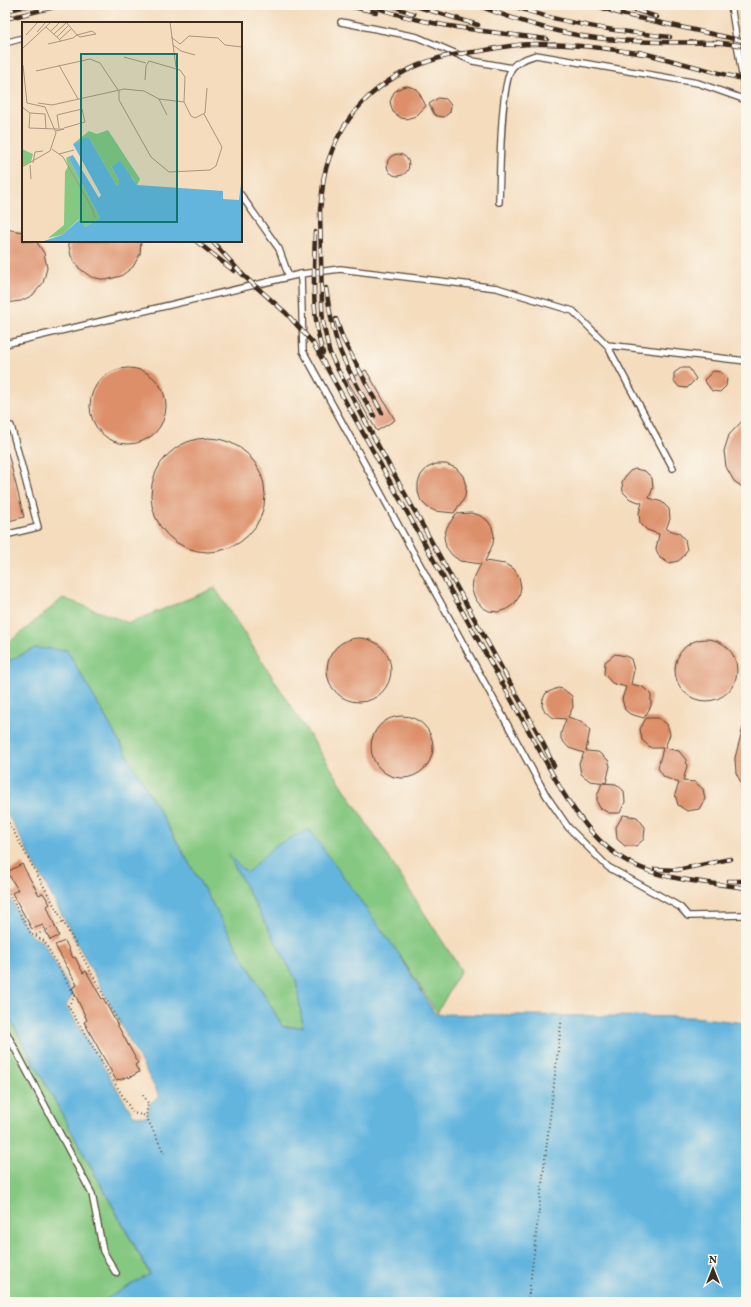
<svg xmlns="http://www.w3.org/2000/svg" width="751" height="1307" viewBox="0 0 751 1307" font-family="Vollkorn,serif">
<rect width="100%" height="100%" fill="#fbf7ec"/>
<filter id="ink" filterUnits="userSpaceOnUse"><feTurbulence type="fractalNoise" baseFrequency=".025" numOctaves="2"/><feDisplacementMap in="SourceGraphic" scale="8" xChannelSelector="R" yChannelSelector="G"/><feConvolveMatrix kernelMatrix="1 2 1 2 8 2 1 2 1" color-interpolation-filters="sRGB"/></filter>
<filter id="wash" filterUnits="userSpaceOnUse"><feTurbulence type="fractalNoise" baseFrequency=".012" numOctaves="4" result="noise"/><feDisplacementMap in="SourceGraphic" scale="16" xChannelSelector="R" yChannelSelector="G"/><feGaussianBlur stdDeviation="0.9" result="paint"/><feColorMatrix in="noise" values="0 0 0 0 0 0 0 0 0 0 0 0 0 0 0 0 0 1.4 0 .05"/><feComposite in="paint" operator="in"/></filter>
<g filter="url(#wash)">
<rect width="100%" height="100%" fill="#f4dcbd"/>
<path fill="#85c881" stroke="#607950" d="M 215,588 L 461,970 L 437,1013 L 399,954 L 309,830 L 273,847 L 247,874 L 229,856 L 296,980 L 303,1027 L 283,1027 L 67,650 L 35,648 L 5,663 L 5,646 L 63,598 L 129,623 Z
M 5,1010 L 150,1275 L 101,1302 L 7,1302 L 5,1300 Z"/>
<path fill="#63b5de" stroke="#4f707e" d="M 35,648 L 67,650 L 283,1027 L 303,1027 L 296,980 L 228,854 L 247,873 L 273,847 L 309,829 L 399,954 L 435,1014 L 693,1017 L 746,1023 L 746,1302 L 101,1302 L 150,1274 L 5,1010 L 5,889 L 30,935 L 43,942 L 73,995 L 66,1005 L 133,1115 L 147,1117 L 150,1103 L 160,1097 L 5,809 L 5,663 Z"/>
<g id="blocks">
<path fill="#dd8f69" d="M 407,86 L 417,89 L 426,106 L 416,116 L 406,119 L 401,118 L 393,112 L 390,102 L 394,92 L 402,87 Z
M 438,98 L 446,99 L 451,105 L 450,112 L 444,117 L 437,116 L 434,114 L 429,104 Z
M387 165a11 11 0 1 1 22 0a11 11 0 1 1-22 0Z
M 5,229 L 23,232 L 23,241 L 36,241 L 44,253 L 47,268 L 43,283 L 33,295 L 21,301 L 5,303 Z
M 68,241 L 141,241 L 140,254 L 133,267 L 121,276 L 106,280 L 91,277 L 79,268 L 71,256 Z
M90 406a38 38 0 1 1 76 0a38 38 0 1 1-76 0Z
M 681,368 L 689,368 L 696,379 L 687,388 L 679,387 L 674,381 L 674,373 Z
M 366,370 L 395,420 L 377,431 L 347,380 Z
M 713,371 L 721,372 L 727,378 L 726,386 L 720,392 L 712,391 L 704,380 Z
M 746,417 L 746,490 L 734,481 L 726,467 L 724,451 L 729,435 Z
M151 495a57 57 0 1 1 114 0a57 57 0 1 1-114 0Z
M 5,453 L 8,453 L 24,517 L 5,522 Z
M 436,464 L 446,464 L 456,468 L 463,476 L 466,486 L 465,497 L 454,513 L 435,511 L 427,507 L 421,501 L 418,492 L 418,483 L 421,475 L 427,468 Z
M 635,469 L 645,471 L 652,478 L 653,488 L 649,498 L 662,502 L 669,509 L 670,519 L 666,529 L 679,533 L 685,540 L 687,550 L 682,558 L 678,561 L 669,563 L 660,558 L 656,549 L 659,534 L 647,530 L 640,523 L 639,513 L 642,503 L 630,499 L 623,492 L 622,482 L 624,478 L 630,471 Z
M 471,513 L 479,515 L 487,520 L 492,527 L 494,535 L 493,544 L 485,561 L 505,564 L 514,569 L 519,577 L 521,587 L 519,597 L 514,604 L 507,609 L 498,612 L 489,611 L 482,607 L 476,600 L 472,591 L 473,580 L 481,564 L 460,561 L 452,555 L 446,547 L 444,537 L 447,527 L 456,514 Z
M327 670a32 32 0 1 1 64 0a32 32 0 1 1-64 0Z
M675 670a31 31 0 1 1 62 0a31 31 0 1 1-62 0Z
M 615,654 L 626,656 L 631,659 L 634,670 L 631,684 L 643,687 L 651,695 L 651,706 L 644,718 L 630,714 L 625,710 L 622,699 L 626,687 L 612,683 L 604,674 L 605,662 Z
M 558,688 L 563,689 L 572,696 L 573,707 L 568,717 L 583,722 L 590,730 L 586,751 L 598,752 L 608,760 L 610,766 L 606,783 L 590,781 L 581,774 L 579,763 L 584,753 L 569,748 L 561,739 L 561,733 L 566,719 L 554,718 L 545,712 L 542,706 L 543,699 L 546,693 Z
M371 747a31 31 0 1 1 62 0a31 31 0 1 1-62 0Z
M 646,718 L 658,718 L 667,724 L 670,734 L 665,748 L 679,751 L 686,760 L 687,766 L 683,781 L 695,782 L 703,789 L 705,799 L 699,809 L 687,811 L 678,805 L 675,794 L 679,783 L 664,777 L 658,768 L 663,748 L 651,748 L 642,740 L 640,729 Z
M 743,727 L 746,728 L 746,792 L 736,773 L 735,758 Z
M 602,783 L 616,784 L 624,791 L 625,802 L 620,813 L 609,813 L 600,808 L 597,802 L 597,796 Z
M 623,815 L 637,817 L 645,827 L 644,839 L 636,846 L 625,846 L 617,839 L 616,827 Z
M 22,864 L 39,895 L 43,893 L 50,904 L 47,906 L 59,936 L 50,940 L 43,925 L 32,929 L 12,893 L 18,890 L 7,872 Z
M 65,941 L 73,958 L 75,957 L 83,973 L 86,971 L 102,999 L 103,998 L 138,1063 L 135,1065 L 139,1072 L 129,1078 L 128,1076 L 120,1080 L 119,1079 L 116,1080 L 84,1022 L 87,1020 L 72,988 L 77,985 L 55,945 Z"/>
</g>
</g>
<g filter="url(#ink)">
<use href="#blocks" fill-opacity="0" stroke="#574536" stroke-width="1"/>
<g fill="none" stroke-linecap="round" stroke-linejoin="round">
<g stroke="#574536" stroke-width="8">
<path id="lane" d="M 731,5 L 746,100
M 341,22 L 417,37 L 473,61 L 512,68
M 5,43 L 23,38
M 241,195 L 279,249 L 289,277
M 499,202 C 500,177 500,85 512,68 C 517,61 527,58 536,55 L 698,83 L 746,100
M 301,274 L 303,351 L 546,795 L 568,827 L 608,867 L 680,907 L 688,916 L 746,915
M 5,344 L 301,274 L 340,269 L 497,288 L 573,311 L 607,345 L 746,361
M 607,345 L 673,468
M 5,427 L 11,426 L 38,527 L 5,535
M 5,1030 L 92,1194 L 103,1251 L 116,1273"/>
</g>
<path stroke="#574536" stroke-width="2" stroke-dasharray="1 3" stroke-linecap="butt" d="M 5,816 L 119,1023
M 5,886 L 31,934 L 44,941 L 75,996 L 68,1006 L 133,1113 L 146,1116 L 164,1153
M 36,935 L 63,922
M 143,1095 L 148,1103 L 146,1116
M 528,1302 L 562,1016"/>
<use href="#lane" stroke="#fff" stroke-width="5.5"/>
<g stroke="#3b2a1e" stroke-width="4.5">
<path id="rail" d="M 344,5 L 376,12
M 369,5 C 426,27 487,31 547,39
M 389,5 L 414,14
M 412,5 L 478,25
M 476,5 C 510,18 546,30 582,36 C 627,43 674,42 720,43
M 510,5 C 562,24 616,31 670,37
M 594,5 L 621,14 L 744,41
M 619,5 L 657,17
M 5,11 L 31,5
M 5,19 L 62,5
M 714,42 L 746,46
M 639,52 L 746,80
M 324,176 L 320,210 L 322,306 L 323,322 L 329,351 L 337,368 L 379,447 L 539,735 L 554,766
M 323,181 C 336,117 378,76 439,58 C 453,54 468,53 481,51 C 498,48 516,44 532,44 C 570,43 607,48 644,54
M 315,232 C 314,269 311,318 323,353
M 196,241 L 234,271
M 212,241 L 244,276 L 286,313 L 313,343 L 562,791 C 592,839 619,868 676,878 C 700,883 723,884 746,888
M 326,288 C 329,308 332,329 339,348 C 348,372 362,394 374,416
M 336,319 L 343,339 L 382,413
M 655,869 L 677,870 L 730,859
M 728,881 L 746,881"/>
</g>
<use href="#rail" stroke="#fbf7ec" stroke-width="3" stroke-dasharray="9" stroke-linecap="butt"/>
</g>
</g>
<g transform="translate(22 22)">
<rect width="220" height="220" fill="#f4dcbd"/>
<path d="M 86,108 L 118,157 L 115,163 L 110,155 L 89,144 L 97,158 L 98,165 L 95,164 L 67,116 L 51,122 L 67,109 L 75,112 ZM 0,127 L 11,132 L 9,140 L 0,144 ZM 46,135 L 78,196 L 63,205 L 57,197 L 40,213 L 26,216 L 42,203 L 43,150 L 46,144 L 44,136 Z" fill="#85c881"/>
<path d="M 63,116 L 67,116 L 95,164 L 97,164 L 97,158 L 88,142 L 90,145 L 98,139 L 115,163 L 201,169 L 201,177 L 217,178 L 220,153 L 220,220 L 19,220 L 40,213 L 58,197 L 63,205 L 78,196 L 46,135 L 51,133 L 77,176 L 79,173 L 51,122 Z" fill="#63b5de"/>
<path fill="none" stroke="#aa957d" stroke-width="1" d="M 148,0 L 154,45M 24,5 L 39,19 L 51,16 L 55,13 L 44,0M 29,9 L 38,0M 70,9 L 74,12 L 58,15 L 55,13 ZM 15,10 L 24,0M 32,12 L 44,1M 4,13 L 16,0M 35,15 L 46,4M 149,15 L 158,22 L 167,14 L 196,16 L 203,23 L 220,25M 37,18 L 49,7M 26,22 L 39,19M 151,23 L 159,29 L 173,33M 0,27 L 29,0M 102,35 L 124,41M 37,43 L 56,77M 14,49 L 68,37 L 78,41 L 96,68M 123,58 L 124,44 L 127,39 L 158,48 L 163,55 L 162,80 L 169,94 L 173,96 L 183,91 L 185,66M 97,68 L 97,78 L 129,135 L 147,150 L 188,148 L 194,144 L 200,125 L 182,92M 137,77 L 145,93M 16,81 L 30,83 L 102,67 L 122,69 L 137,77 L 162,80M 0,85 L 8,91 L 23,92 L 24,107M 8,91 L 7,106 L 34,107M 37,106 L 35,93 L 60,87 L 63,100 L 42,106M 34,107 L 42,107 L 34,109M 30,127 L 41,135 L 70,186 L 73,196M 37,132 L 52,128M 11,141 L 13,130 L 21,129M 8,143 L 9,157M 0,145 L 28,129 L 34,111 L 23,85 L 5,81 L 1,43"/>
<path fill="#0f766e" fill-opacity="0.15" stroke="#0f766e" stroke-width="2" d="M 59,32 L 155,32 L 155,200 L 59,200 Z"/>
<rect width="220" height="220" fill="none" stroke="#3b2a1e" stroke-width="2"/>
</g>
<rect width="751" height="1307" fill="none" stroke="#fbf7ec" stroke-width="20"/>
<g transform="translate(713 1269)" stroke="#fbf7ec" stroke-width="3" paint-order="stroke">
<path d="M0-3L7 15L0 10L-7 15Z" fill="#3b2a1e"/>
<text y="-6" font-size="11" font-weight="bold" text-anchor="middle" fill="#3b2a1e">N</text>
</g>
</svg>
